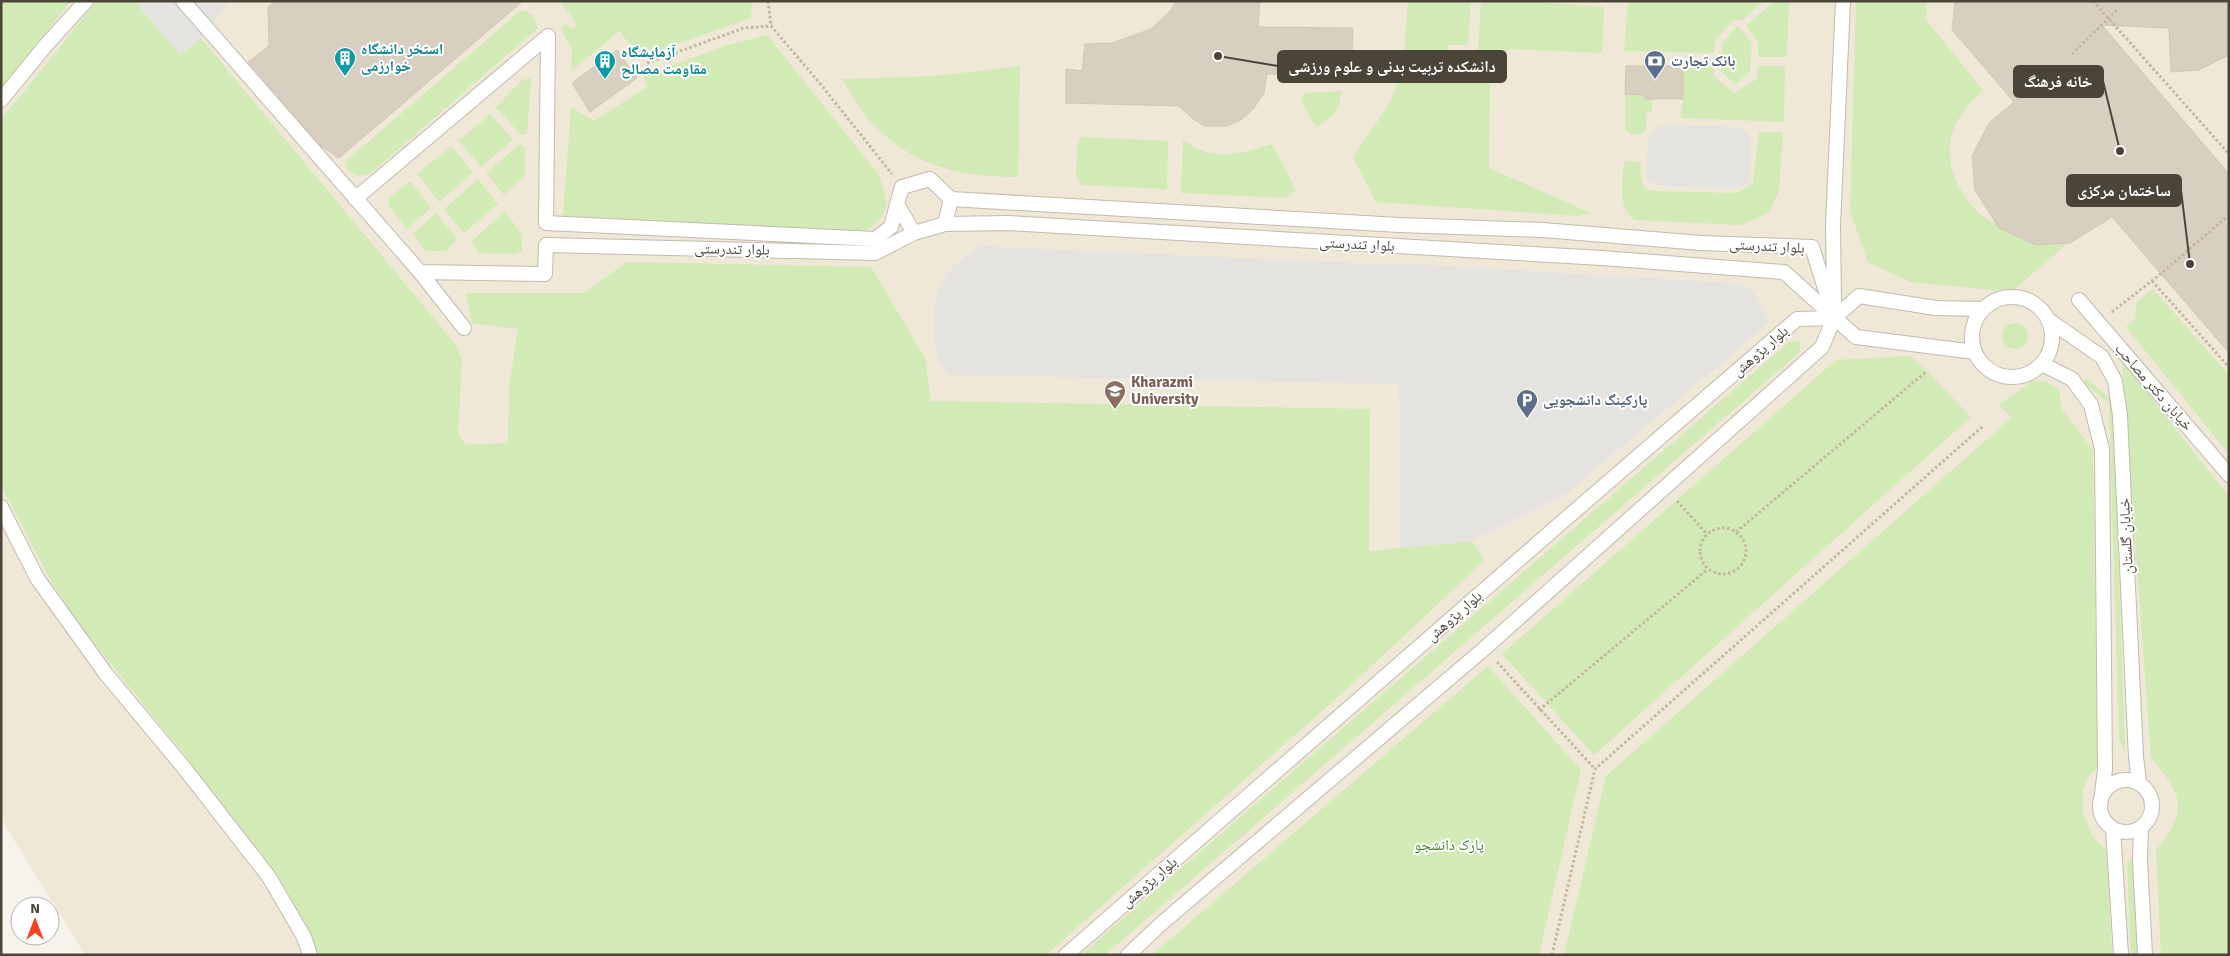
<svg xmlns="http://www.w3.org/2000/svg" width="2230" height="956" viewBox="0 0 2230 956" font-family="Signika,'Noto Naskh Arabic',sans-serif">
<rect width="100%" height="100%" fill="#f6f3ec"/>
<path fill="#efe8d6" d="M 1,1 L 2229,1 L 2229,955 L 85,955 L 1,819 Z"/>
<path fill="#d2eab5" d="M 1,1 L 71,1 L 1,88 Z
M 97,1 L 135,1 L 180,55 L 201,38 L 456,345 L 462,360 L 458,434 L 466,445 L 508,443 L 509,386 L 518,329 L 472,323 L 466,293 L 584,293 L 627,262 L 871,267 L 925,358 L 931,401 L 1370,409 L 1369,551 L 1472,541 L 1485,560 L 1347,689 L 1046,955 L 318,955 L 289,894 L 266,860 L 180,749 L 80,626 L 52,583 L 1,485 L 1,120 Z
M 560,1 L 752,1 L 751,18 L 669,47 L 642,59 L 619,31 L 571,72 L 572,51 L 561,27 L 565,24 L 573,29 L 577,25 Z
M 1408,1 L 1471,1 L 1468,45 L 1447,45 L 1447,53 L 1467,53 L 1484,67 L 1490,60 L 1478,50 L 1481,1 L 1525,1 L 1604,7 L 1602,53 L 1509,49 L 1490,71 L 1489,168 L 1591,213 L 1580,216 L 1376,202 L 1353,157 L 1390,103 L 1403,65 Z
M 1628,1 L 1764,1 L 1741,21 L 1734,20 L 1715,40 L 1714,53 L 1624,51 Z
M 1774,1 L 1789,1 L 1787,57 L 1758,57 L 1758,41 L 1746,26 Z
M 1856,1 L 1927,1 L 1926,20 L 1983,90 C 1946,123 1938,159 1968,201 C 1975,210 1987,222 1998,224 C 2006,226 2017,224 2025,223 C 2048,223 2071,222 2094,221 L 2011,292 L 1911,282 L 1868,262 L 1850,211 Z
M 520,11 C 532,11 535,18 538,28 L 370,174 L 357,176 L 349,171 L 345,162 Z
M 1738,26 L 1752,43 L 1750,72 L 1735,84 L 1721,71 L 1722,43 Z
M 767,35 L 878,174 C 889,201 892,214 865,231 L 568,222 L 563,215 L 571,107 L 594,121 L 647,87 L 643,76 L 728,45 Z
M 1683,60 L 1714,61 L 1714,77 L 1734,93 L 1757,79 L 1758,66 L 1785,66 L 1784,122 L 1681,118 L 1683,99 Z
M 1020,66 L 1018,177 C 962,177 915,167 875,126 C 862,114 852,94 842,79 L 935,76 Z
M 531,78 L 527,134 L 520,134 L 496,107 L 522,80 Z
M 1341,91 C 1339,112 1333,116 1316,128 L 1301,101 L 1305,93 Z
M 1625,94 L 1644,95 L 1645,99 L 1652,99 L 1652,112 L 1646,113 L 1646,129 L 1642,134 L 1630,134 L 1625,130 Z
M 490,114 L 513,139 L 481,167 L 459,141 Z
M 1759,132 L 1783,132 L 1779,191 L 1769,212 L 1760,217 L 1740,225 L 1635,220 C 1616,207 1623,181 1624,161 L 1641,162 L 1641,178 L 1645,189 L 1654,191 L 1734,193 L 1741,191 L 1753,182 Z
M 1081,137 L 1168,141 L 1167,189 L 1082,185 L 1076,178 L 1077,147 Z
M 1183,140 C 1214,163 1238,154 1272,144 L 1296,190 L 1287,198 L 1181,193 Z
M 519,145 L 522,145 L 525,148 L 525,176 L 504,195 L 486,173 Z
M 451,146 L 473,172 L 439,202 L 417,174 Z
M 478,179 L 498,204 L 464,233 L 444,209 Z
M 410,181 L 431,208 L 407,229 L 388,205 L 389,198 Z
M 505,211 L 522,235 L 522,250 L 516,254 L 479,253 L 471,242 Z
M 436,213 L 457,239 L 446,251 L 426,251 L 413,234 Z
M 2153,289 L 2229,375 L 2229,454 L 2126,327 L 2135,319 L 2137,302 Z
M2002 336a13 13 0 1 1 26 0a13 13 0 1 1-26 0Z
M 1800,341 L 1800,352 L 1105,955 L 1081,955 L 1789,342 Z
M 1910,356 L 1927,371 L 1971,417 L 1594,755 L 1502,654 L 1836,360 Z
M 2122,360 L 2229,497 L 2229,955 L 2161,955 L 2156,850 C 2189,810 2183,795 2151,758 Z
M 2087,379 L 2113,401 L 2125,749 L 2123,749 L 2119,739 L 2109,403 L 2085,384 L 2083,380 Z
M 2032,381 L 2044,381 L 2059,389 L 2062,409 L 2093,450 L 2096,656 L 2102,762 L 2090,775 L 2083,790 L 2083,813 L 2093,837 L 2107,851 L 2112,955 L 1564,955 L 1606,776 L 2011,418 L 1999,405 Z
M 1488,666 L 1581,770 L 1539,955 L 1152,955 Z
M 2131,859 L 2133,863 L 2137,955 L 2131,955 L 2127,863 Z"/>
<path fill="#e5e3e0" d="M 135,1 L 230,1 L 201,38 L 180,55 Z
M 1670,125 L 1734,127 L 1744,130 L 1751,139 L 1750,181 L 1740,187 L 1724,188 L 1663,186 L 1648,181 L 1646,173 L 1648,137 L 1657,127 Z
M 979,246 L 1352,263 L 1412,264 L 1731,283 L 1744,285 L 1754,293 L 1770,322 L 1566,494 L 1472,541 L 1400,548 L 1399,384 L 948,375 L 938,359 L 934,342 L 934,308 L 937,293 L 947,273 L 960,260 Z"/>
<path fill="#d8cfc1" stroke="#d3c7b4" d="M 275,1 L 523,1 L 339,158 L 320,145 L 248,62 L 269,46 L 268,7 Z
M 1176,1 L 1260,1 L 1258,27 L 1353,28 L 1351,75 L 1267,74 L 1264,93 L 1254,108 L 1241,120 L 1226,126 L 1205,126 L 1193,119 L 1179,106 L 1066,103 L 1066,69 L 1082,71 L 1085,44 L 1112,43 L 1151,29 L 1170,11 Z
M 1955,1 L 2229,1 L 2229,55 L 2199,70 L 2171,72 L 2169,28 L 2102,25 L 2229,174 L 2229,353 L 2112,217 L 2070,243 L 2036,245 L 1999,228 L 1975,190 L 1972,156 L 1989,123 L 2014,102 L 1952,30 Z
M 617,50 L 637,78 L 590,112 L 572,83 Z
M 1626,66 L 1683,66 L 1683,99 L 1645,99 L 1644,95 L 1625,94 Z"/>
<g fill="none" stroke-linecap="round" stroke-linejoin="round">
<g stroke="#c2bbae" stroke-width="16">
<path id="service" d="M 183,1 L 420,272 L 464,328
M 1,100 L 46,45 L 86,1
M 930,179 L 951,199 L 945,224 L 914,233 L 897,204 L 902,187 Z
M 355,199 L 548,36 L 546,223 L 875,239 L 891,227 L 897,204
M 951,199 L 1399,225 L 1543,230 L 1701,243 L 1812,247 L 1834,317
M 945,224 L 1008,223 L 1602,258 L 1784,272 L 1856,337 L 1975,352
M 420,272 L 545,274 L 546,245 L 875,253 L 914,233
M1972 337a40 40 0 1 1 80 0a40 40 0 1 1-80 0Z
M 2079,300 L 2229,475
M 1834,302 L 1833,225 L 1843,1
M 2050,321 L 2102,357 L 2115,381 L 2120,416 L 2136,757 L 2139,782
M 2042,364 L 2072,379 L 2091,405 L 2102,449 L 2105,769 L 2102,794
M 1,507 L 37,578 L 106,674 L 185,769 L 269,877 L 304,937 L 310,955
M2100 806a26 26 0 1 1 52 0a26 26 0 1 1-52 0Z
M 2141,827 L 2140,861 L 2145,955
M 2113,829 L 2121,955
M 1066,955 L 1562,522 L 1797,319 L 1834,318
M 1128,955 L 1162,923 L 1485,648 L 1822,347 L 1834,318 L 1859,296 L 1936,308 L 1983,309"/>
</g>
<path stroke="#c4b79f" stroke-width="3" stroke-dasharray="2.5 2.5" stroke-linecap="butt" d="M 768,1 L 771,25
M 2093,1 L 2229,154
M 647,63 L 744,28 L 771,26 L 818,81 L 892,174
M 2152,281 L 2229,367
M 2112,312 L 2158,276 L 2229,215
M 1677,501 L 1707,534
M1700 551a23 23 0 1 1 46 0a23 23 0 1 1-46 0Z
M 1736,532 L 1927,371
M 1497,662 L 1595,769
M 1539,710 L 1708,569
M 1552,955 L 1595,769 L 1983,426"/>
<use href="#service" stroke="#fff" stroke-width="14"/>
<path stroke="#c4b79f" stroke-width="3" stroke-dasharray="2.5 2.5" stroke-linecap="butt" d="M 2072,54 L 2117,10"/>
</g>
<defs>
<g id="building-pin" transform="scale(1.125)"><path d="M0 17L-7.5 6A9.5 9.5 0 1 1 7.5 6Z" fill="#0f9aa8" stroke="#fff"/><path d="M-4-6H4V6H1V3H-1V6H-4ZM-2.5-4.3h1.7v1.8h-1.7ZM.8-4.3h1.7v1.8H.8ZM-2.5-1h1.7V.8h-1.7ZM.8-1h1.7V.8H.8Z" fill="#fff"/></g>
<g id="bank-pin" transform="scale(1.125)"><path d="M0 17L-7.5 6A9.5 9.5 0 1 1 7.5 6Z" fill="#5c6f8a" stroke="#fff"/><path d="M-6-4H6V4H-6ZM0-2.3a2.3 2.3 0 1 0 0 4.6a2.3 2.3 0 1 0 0-4.6Z" fill="#fff"/></g>
<g id="university-pin" transform="scale(1.125)"><path d="M0 17L-7.5 6A9.5 9.5 0 1 1 7.5 6Z" fill="#8d6e63" stroke="#fff"/><path d="M0-5L7-2L0 1L-7-2ZM-4 1L0 2.5L4 1V4Q0 6-4 4Z" fill="#fff"/></g>
<g id="parking-pin" transform="scale(1.125)"><path d="M0 17L-7.5 6A9.5 9.5 0 1 1 7.5 6Z" fill="#5c6f8a" stroke="#fff"/><path d="M-3.5-5.5H1a3.5 3.5 0 0 1 0 7H-1V5.5H-3.5ZM-1-3.4V-.6H.8a1.4 1.4 0 0 0 0-2.8Z" fill="#fff"/></g>
</defs>
<g fill-rule="evenodd">
<use href="#building-pin" x="345" y="58"/>
<use href="#building-pin" x="605" y="61"/>
<use href="#bank-pin" x="1655" y="61"/>
<use href="#university-pin" x="1115" y="391"/>
<use href="#parking-pin" x="1527" y="400"/>
</g>
<g text-anchor="middle" dominant-baseline="central" stroke-width="4" stroke-linejoin="round" paint-order="stroke">
<g font-size="15" font-weight="bold" fill="#0d838f" stroke="#fff" text-anchor="start">
<text x="361" y="49">استخر دانشگاه<tspan x="361" dy="17">خوارزمی</tspan></text>
<text x="621" y="52">آزمایشگاه<tspan x="621" dy="17">مقاومت مصالح</tspan></text>
</g>
<g font-size="15" font-weight="bold" fill="#4e5e75" stroke="#fff" text-anchor="start">
<text x="1671" y="61">بانک تجارت</text>
<text x="1543" y="400">پارکینگ دانشجویی</text>
</g>
<g font-size="15" fill="#4b4439" stroke="#fff">
<text transform="translate(1357 244) rotate(3)">بلوار تندرستی</text>
<text transform="translate(1767 246) rotate(3)">بلوار تندرستی</text>
<text transform="translate(732 249) rotate(1)">بلوار تندرستی</text>
<text transform="translate(1760 351) rotate(-41)">بلوار پژوهش</text>
<text transform="translate(2154 387) rotate(49)">خیابان دکتر مصاحب</text>
<text transform="translate(2126 536) rotate(-93)">خیابان گلستان</text>
<text transform="translate(1454 616) rotate(-41)">بلوار پژوهش</text>
<text transform="translate(1149 882) rotate(-41)">بلوار پژوهش</text>
</g>
<g font-size="15" font-weight="bold" fill="#785e54" stroke="#fff" text-anchor="start">
<text x="1131" y="382">Kharazmi<tspan x="1131" dy="17">University</tspan></text>
</g>
<g font-size="15" fill="#4a7f2a" stroke="#fff">
<text x="1449" y="845">پارک دانشجو</text>
</g>
</g>
<path fill="none" stroke="#4b4439" stroke-width="2" d="M1218 56L1278 66M2120 151L2103 81M2190 264L2181 190"/>
<g fill="#4b4439" stroke="#fff" stroke-width="2">
<circle cx="1218" cy="56" r="5"/>
<circle cx="2120" cy="151" r="5"/>
<circle cx="2190" cy="264" r="5"/>
</g>
<g fill="#4b4439" stroke="#4b4439" stroke-width="2">
<rect x="1278" y="51" width="228" height="31" rx="5"/>
<rect x="2014" y="66" width="89" height="31" rx="5"/>
<rect x="2067" y="175" width="114" height="31" rx="5"/>
</g>
<g font-size="16" text-anchor="middle" font-weight="bold" fill="#fff">
<text x="1392" y="72">دانشکده تربیت بدنی و علوم ورزشی</text>
<text x="2058" y="87">خانه فرهنگ</text>
<text x="2124" y="196">ساختمان مرکزی</text>
</g>
<rect width="2230" height="956" fill="none" stroke="#4b4439" stroke-width="5"/>
<g transform="translate(35 921)"><circle r="24" fill="#ffffff" stroke="#b7b4b0"/>
<path d="M0-4L9 19L0 12L-9 19Z" fill="#fc3f1d"/>
<text y="-8" font-size="14" font-weight="bold" text-anchor="middle" fill="#4b4439">N</text>
</g>
</svg>
